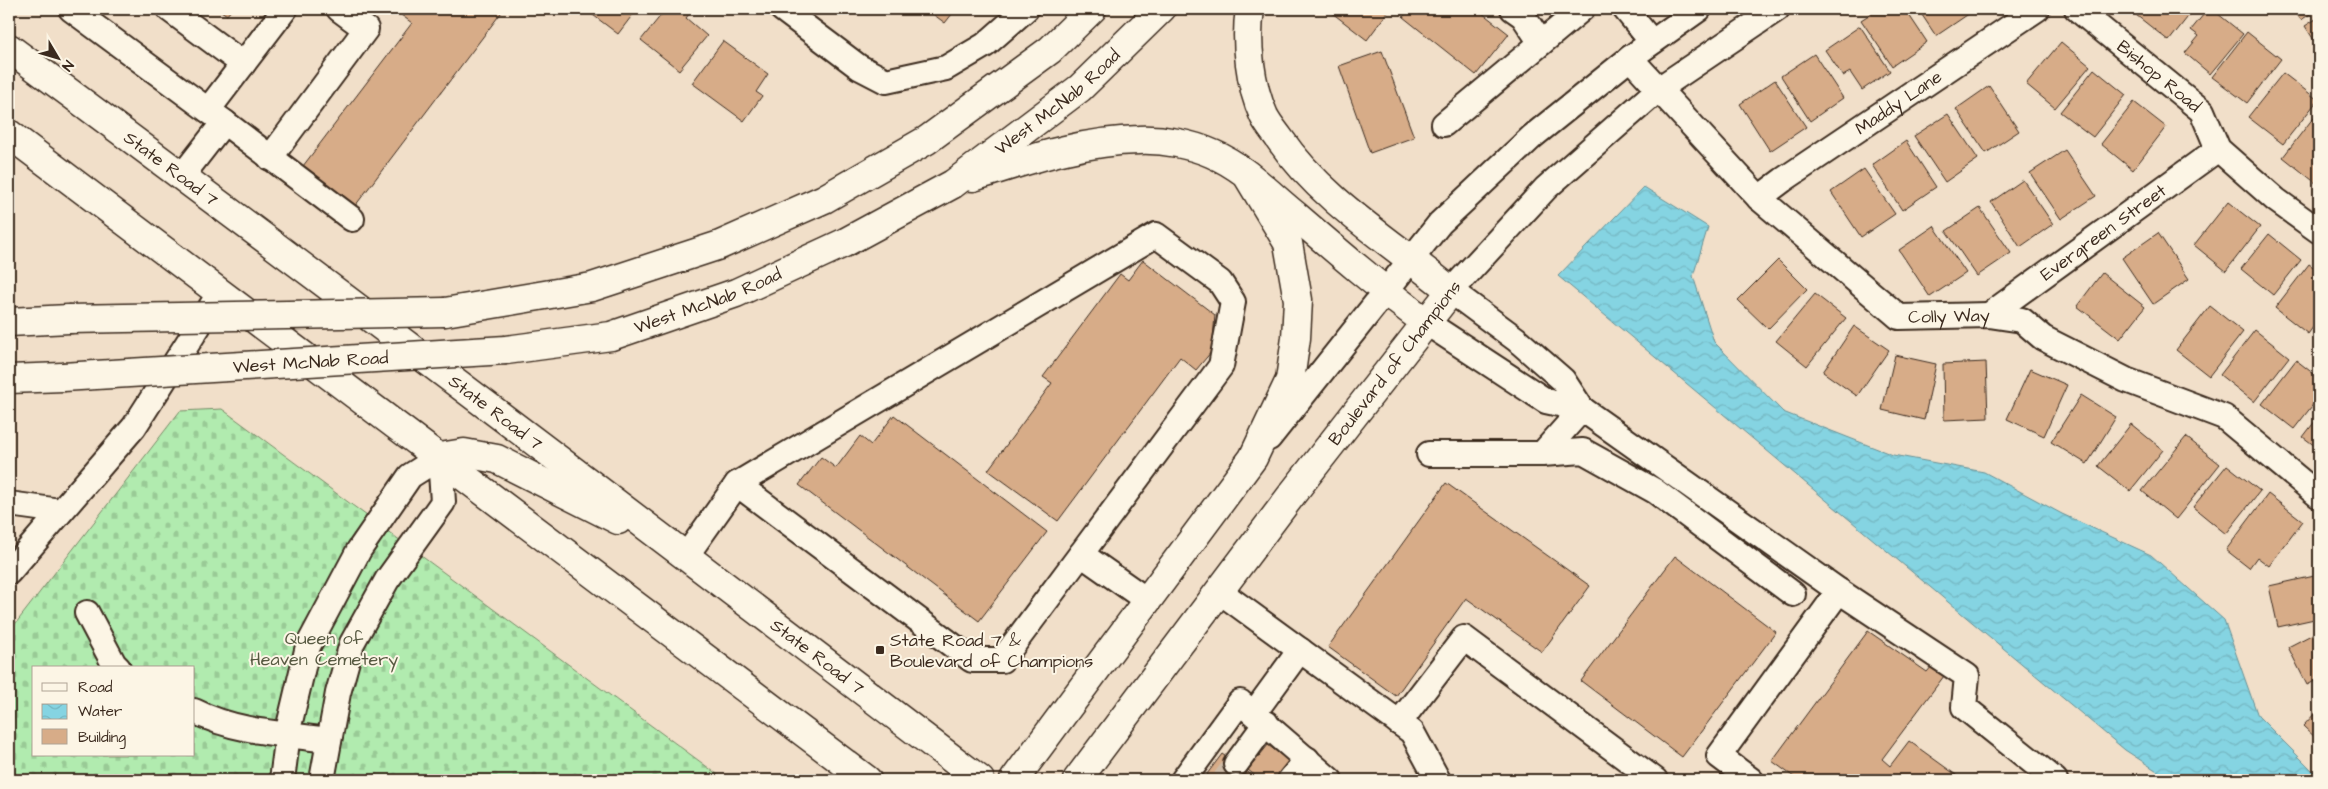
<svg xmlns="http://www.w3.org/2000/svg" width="2328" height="789" viewBox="0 0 2328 789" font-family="'Architects Daughter',sans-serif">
<defs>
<pattern id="cemetery-stones" width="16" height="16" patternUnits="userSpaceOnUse" patternTransform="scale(1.25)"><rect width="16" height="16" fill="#b1ebaf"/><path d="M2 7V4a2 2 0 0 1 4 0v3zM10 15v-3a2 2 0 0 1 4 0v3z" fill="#99ca96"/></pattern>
<pattern id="water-waves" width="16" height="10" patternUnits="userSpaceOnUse" patternTransform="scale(1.25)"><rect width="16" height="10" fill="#85d4e2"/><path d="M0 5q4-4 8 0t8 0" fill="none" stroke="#74b6c1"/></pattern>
</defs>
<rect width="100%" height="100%" fill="#f1dfc9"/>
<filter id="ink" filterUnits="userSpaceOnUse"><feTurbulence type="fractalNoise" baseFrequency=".02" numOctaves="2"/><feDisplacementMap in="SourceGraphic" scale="10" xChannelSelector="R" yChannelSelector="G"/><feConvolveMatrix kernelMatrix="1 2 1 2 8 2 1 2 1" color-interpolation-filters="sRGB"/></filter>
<g filter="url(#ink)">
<path fill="url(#cemetery-stones)" stroke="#768a66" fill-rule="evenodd" d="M 222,409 L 725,780 L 9,780 L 9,632 L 180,411 ZM 34,668 L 194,668 L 194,755 L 34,755 Z"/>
<path fill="url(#water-waves)" stroke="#679094" d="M 1644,187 L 1708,227 L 1693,276 L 1714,342 L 1783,412 L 1893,455 L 1984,472 L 2062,514 L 2151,555 L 2224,620 L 2258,716 L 2319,777 L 2319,780 L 2171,780 L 2125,750 L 1558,276 Z"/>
<path fill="#d7ac88" stroke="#3b2a1e" d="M 218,9 L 232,9 L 227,15 Z
M 393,9 L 504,9 L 355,206 L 303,166 L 412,23 Z
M 585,9 L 637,9 L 618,34 Z
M 666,9 L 693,9 L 686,18 L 707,36 L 679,70 L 641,40 Z
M 926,9 L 956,9 L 945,23 Z
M 1327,9 L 1390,9 L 1367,40 Z
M 1410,9 L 1477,9 L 1509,34 L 1476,75 L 1403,17 Z
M 1878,9 L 1905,9 L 1927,42 L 1892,66 L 1861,20 Z
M 1918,9 L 1967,9 L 1970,13 L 1936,36 Z
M 2140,9 L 2194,9 L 2169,41 L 2136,15 Z
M 2208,9 L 2212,9 L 2243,34 L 2210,74 L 2185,53 L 2199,36 L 2191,30 Z
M 2293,9 L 2318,9 L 2301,20 Z
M 2319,17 L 2319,48 L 2305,26 Z
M 1860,26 L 1890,71 L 1862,90 L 1850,72 L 1843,76 L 1825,50 Z
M 2247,32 L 2281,59 L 2247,103 L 2212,77 Z
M 723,41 L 768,74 L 756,92 L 762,96 L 744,121 L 692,83 Z
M 2061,42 L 2090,66 L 2055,108 L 2026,84 Z
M 1382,51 L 1414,137 L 1370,153 L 1339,66 Z
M 1814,54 L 1843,98 L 1810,121 L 1781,76 Z
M 2094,69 L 2126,95 L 2093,137 L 2060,112 Z
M 2283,73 L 2318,100 L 2283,144 L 2248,117 Z
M 1775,80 L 1806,127 L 1770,151 L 1740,104 Z
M 1989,86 L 2019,131 L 1986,153 L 1956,109 Z
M 2134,102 L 2166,127 L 2133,170 L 2101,144 Z
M 2317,113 L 2319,114 L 2319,182 L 2317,184 L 2283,157 Z
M 1948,114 L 1978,159 L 1945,182 L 1914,136 Z
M 1906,141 L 1936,187 L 1902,210 L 1872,165 Z
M 2065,150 L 2096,196 L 2061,219 L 2030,173 Z
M 1864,169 L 1895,214 L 1861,237 L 1831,192 Z
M 2023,180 L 2053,224 L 2020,247 L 1991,202 Z
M 2228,202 L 2260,227 L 2226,271 L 2194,245 Z
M 1980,208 L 2011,253 L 1977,276 L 1946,231 Z
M 1934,226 L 1966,273 L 1930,297 L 1899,250 Z
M 2158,233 L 2189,279 L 2153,304 L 2122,258 Z
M 2269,234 L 2301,260 L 2273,295 L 2241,269 Z
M 1143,260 L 1215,315 L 1212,351 L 1196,370 L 1180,357 L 1058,521 L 988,470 L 1052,383 L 1043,377 L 1120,274 L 1128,280 Z
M 1778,260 L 1807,289 L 1768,329 L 1738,300 Z
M 2309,264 L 2319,271 L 2319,319 L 2308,334 L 2275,308 Z
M 2102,273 L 2145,307 L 2120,339 L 2077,306 Z
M 1815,294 L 1846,318 L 1807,366 L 1776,341 Z
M 2210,306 L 2243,332 L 2209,376 L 2176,350 Z
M 1854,326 L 1889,350 L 1857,396 L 1823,372 Z
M 2255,330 L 2289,357 L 2254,402 L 2220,375 Z
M 1895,355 L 1936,364 L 1924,420 L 1882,410 Z
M 2296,360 L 2319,378 L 2319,397 L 2294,429 L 2262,404 Z
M 1986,362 L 1988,418 L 1944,420 L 1943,364 Z
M 2030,369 L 2067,385 L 2044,436 L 2007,419 Z
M 2081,395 L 2116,417 L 2087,464 L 2051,442 Z
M 894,415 L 1047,532 L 979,621 L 799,485 L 821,457 L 836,468 L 860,436 L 871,445 Z
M 2319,416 L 2319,449 L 2303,437 Z
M 2131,424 L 2163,450 L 2130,491 L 2098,466 Z
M 2186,437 L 2220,464 L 2176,519 L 2142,491 Z
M 2227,465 L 2260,491 L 2226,534 L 2193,507 Z
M 1446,483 L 1590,586 L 1542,652 L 1466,598 L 1396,696 L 1328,647 Z
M 2268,494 L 2303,521 L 2269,566 L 2257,557 L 2249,568 L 2226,550 Z
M 1675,556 L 1776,632 L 1682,757 L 1581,681 Z
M 2319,575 L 2319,618 L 2278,627 L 2269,586 Z
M 1868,631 L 1927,672 L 1932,666 L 1944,676 L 1882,759 L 1890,766 L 1909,741 L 1963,780 L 1798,780 L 1772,761 Z
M 2319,631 L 2319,679 L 2307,685 L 2288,647 Z
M 2319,709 L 2319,741 L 2303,726 Z
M 1268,745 L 1290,762 L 1276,780 L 1261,780 L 1248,770 Z
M 1222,754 L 1259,780 L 1214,780 L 1207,774 Z"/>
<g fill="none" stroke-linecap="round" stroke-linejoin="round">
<path stroke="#cdbba7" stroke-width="24" stroke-dasharray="24 12" stroke-linecap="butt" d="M 1224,780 L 1236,764"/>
<g stroke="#3b2a1e" stroke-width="28">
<g id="minor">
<path d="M 71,9 L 224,122"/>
<path d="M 169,9 L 243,64"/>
<path d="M 782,9 L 859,67 L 886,81 L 946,68 L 985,45 L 1026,9"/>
<path d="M 1513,9 L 1523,16 L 1541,43"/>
<path d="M 1625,9 L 1652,42"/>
<path id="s1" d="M 2077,9 L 2202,111 L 2218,149 L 2276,200 L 2319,231"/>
<path id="s2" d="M 1630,58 L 1759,198 L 1899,317 L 1989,315 L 2022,320 L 2043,338 L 2126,380 L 2224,417 L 2319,496"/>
<path d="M 208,110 L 285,9"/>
<path d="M 1444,124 L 1582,9"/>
<path d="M 270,158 L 366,29 L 339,9"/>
<path d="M 182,176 L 224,122 L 352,219"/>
<path id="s3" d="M 1759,198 L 1783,180 L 2037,9"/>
<path id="s4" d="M 1989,315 L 2218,149"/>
<path d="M 1427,323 L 1546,401 L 1582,409"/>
<path d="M 1269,438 L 1440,223 L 1533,136 L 1630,58 L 1699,9"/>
<path d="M 1429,454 L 1542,454 L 1582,409"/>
<path d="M 1542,454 L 1583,451 L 1655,491 L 1793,594"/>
<path d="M 737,484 L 972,660 L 1002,660 L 1081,554"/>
<path d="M 9,504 L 60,511"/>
<path d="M 686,556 L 737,484 L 1156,235 L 1220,282 L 1233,302 L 1221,366 L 1081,554 L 1148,601"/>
<path d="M 9,572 L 134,427 L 214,302"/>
<path d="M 1219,591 L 1412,732 L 1438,780"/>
<path d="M 1839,591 L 1967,676 L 1964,707 L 2055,780"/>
<path d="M 87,613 L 114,664 L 118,668"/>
<path d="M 194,711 C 235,732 284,734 329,740"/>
<path d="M 1254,713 L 1300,650"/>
<path d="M 1399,723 L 1464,638 L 1655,780"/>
<path d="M 1236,764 L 1266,723"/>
<path d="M 282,780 L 289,726 L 308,646 L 359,550 L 410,476 L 440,457 L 443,502 L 387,580 L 352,643 L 338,693 L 322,780"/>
<path d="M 1183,780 L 1240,702 L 1330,780"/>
<path d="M 1290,780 L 1307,759"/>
<path d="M 1751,780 L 1719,756 L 1839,591 L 1582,409 L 1563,380 L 1516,339 L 1451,291 L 1546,188 L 1660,88 L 1777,9"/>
</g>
</g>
<g stroke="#3b2a1e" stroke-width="31">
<g id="major">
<path id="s5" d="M 9,48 C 335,289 657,534 980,780"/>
<path d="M 9,134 L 867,780"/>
<path d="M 973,177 C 1028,160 1081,141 1139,140 C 1163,139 1191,144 1213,154 C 1244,167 1269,194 1295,215 C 1338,252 1381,289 1427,323"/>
<path d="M 445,312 L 592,287 L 720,245 L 824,199 L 927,140 L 1050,50 L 1092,9"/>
<path d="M 9,322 L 69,319"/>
<path id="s6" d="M 506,350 L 611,336 L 736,293 L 844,243 L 953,184 L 1080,88 L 1161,9"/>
<path d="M 9,379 L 63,377"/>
<path d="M 440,457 L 464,453 L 497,459 L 618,520"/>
<path d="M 1014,780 L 1253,458 L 1290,380 L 1296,338 L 1298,300 L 1288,243 L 1247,175"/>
<path d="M 1077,780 L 1293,493 L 1451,291 C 1393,243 1322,201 1279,138 C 1274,131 1268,124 1264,116 C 1250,86 1245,41 1250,9"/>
</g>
</g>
<use href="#minor" stroke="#fcf5e5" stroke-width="24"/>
<use href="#major" stroke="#fcf5e5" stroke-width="28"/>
<g stroke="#3b2a1e" stroke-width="31" stroke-linecap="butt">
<g id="major-bridge">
<path d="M 69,319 L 445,312"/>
<path id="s7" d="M 63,377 L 506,350"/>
</g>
</g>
<use href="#major-bridge" stroke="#fcf5e5" stroke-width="28"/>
</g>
</g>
<rect fill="#3b2a1e" stroke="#fcf5e5" stroke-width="2" x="875" y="645" width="10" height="10" rx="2.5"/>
<g text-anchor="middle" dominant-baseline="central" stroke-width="4" stroke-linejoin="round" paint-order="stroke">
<g font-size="18" fill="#3b2a1e" stroke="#fcf5e5">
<text stroke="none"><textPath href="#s1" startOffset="106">Bishop Road</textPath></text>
<text stroke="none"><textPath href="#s6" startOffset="614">West McNab Road</textPath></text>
<text stroke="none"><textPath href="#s3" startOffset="169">Maddy Lane</textPath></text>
<text stroke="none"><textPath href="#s5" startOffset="202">State Road 7</textPath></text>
<text stroke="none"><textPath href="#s4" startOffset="141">Evergreen Street</textPath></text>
<text stroke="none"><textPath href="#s6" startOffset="209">West McNab Road</textPath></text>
<text stroke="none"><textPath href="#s2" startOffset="424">Colly Way</textPath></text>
<text stroke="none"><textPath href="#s7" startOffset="248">West McNab Road</textPath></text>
<text transform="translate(1395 363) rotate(-52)">Boulevard of Champions</text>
<text stroke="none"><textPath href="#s5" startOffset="608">State Road 7</textPath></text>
<text stroke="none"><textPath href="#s5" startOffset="1012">State Road 7</textPath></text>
</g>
<g font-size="18" fill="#585a42" stroke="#fcf5e5">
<text x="324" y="638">Queen of<tspan x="324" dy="21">Heaven Cemetery</tspan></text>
</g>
<g font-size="18" fill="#3b2a1e" stroke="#fcf5e5" text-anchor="start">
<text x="890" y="640">State Road 7 &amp;<tspan x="890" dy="21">Boulevard of Champions</tspan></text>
</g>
</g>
<rect width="2328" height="789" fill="none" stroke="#fcf5e5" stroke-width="30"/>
<rect x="15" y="15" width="2298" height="759" fill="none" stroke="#3b2a1e" stroke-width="2" filter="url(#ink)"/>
<rect x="32" y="666" width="162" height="90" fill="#fcf5e5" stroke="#afa495"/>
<rect x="42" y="683" width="25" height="8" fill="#fcf5e5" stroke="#afa495"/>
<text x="78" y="692" font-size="15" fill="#3b2a1e">Road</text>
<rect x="42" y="704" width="25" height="15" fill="url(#water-waves)" stroke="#afa495"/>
<text x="78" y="716" font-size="15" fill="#3b2a1e">Water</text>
<rect x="42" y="729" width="25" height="15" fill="#d7ac88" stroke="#afa495"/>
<text x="78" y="742" font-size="15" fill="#3b2a1e">Building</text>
<g transform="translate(58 58) rotate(128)" stroke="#fcf5e5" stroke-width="4" paint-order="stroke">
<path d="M0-4L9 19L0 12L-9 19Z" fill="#3b2a1e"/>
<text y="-8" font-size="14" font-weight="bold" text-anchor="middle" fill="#3b2a1e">N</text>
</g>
</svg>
